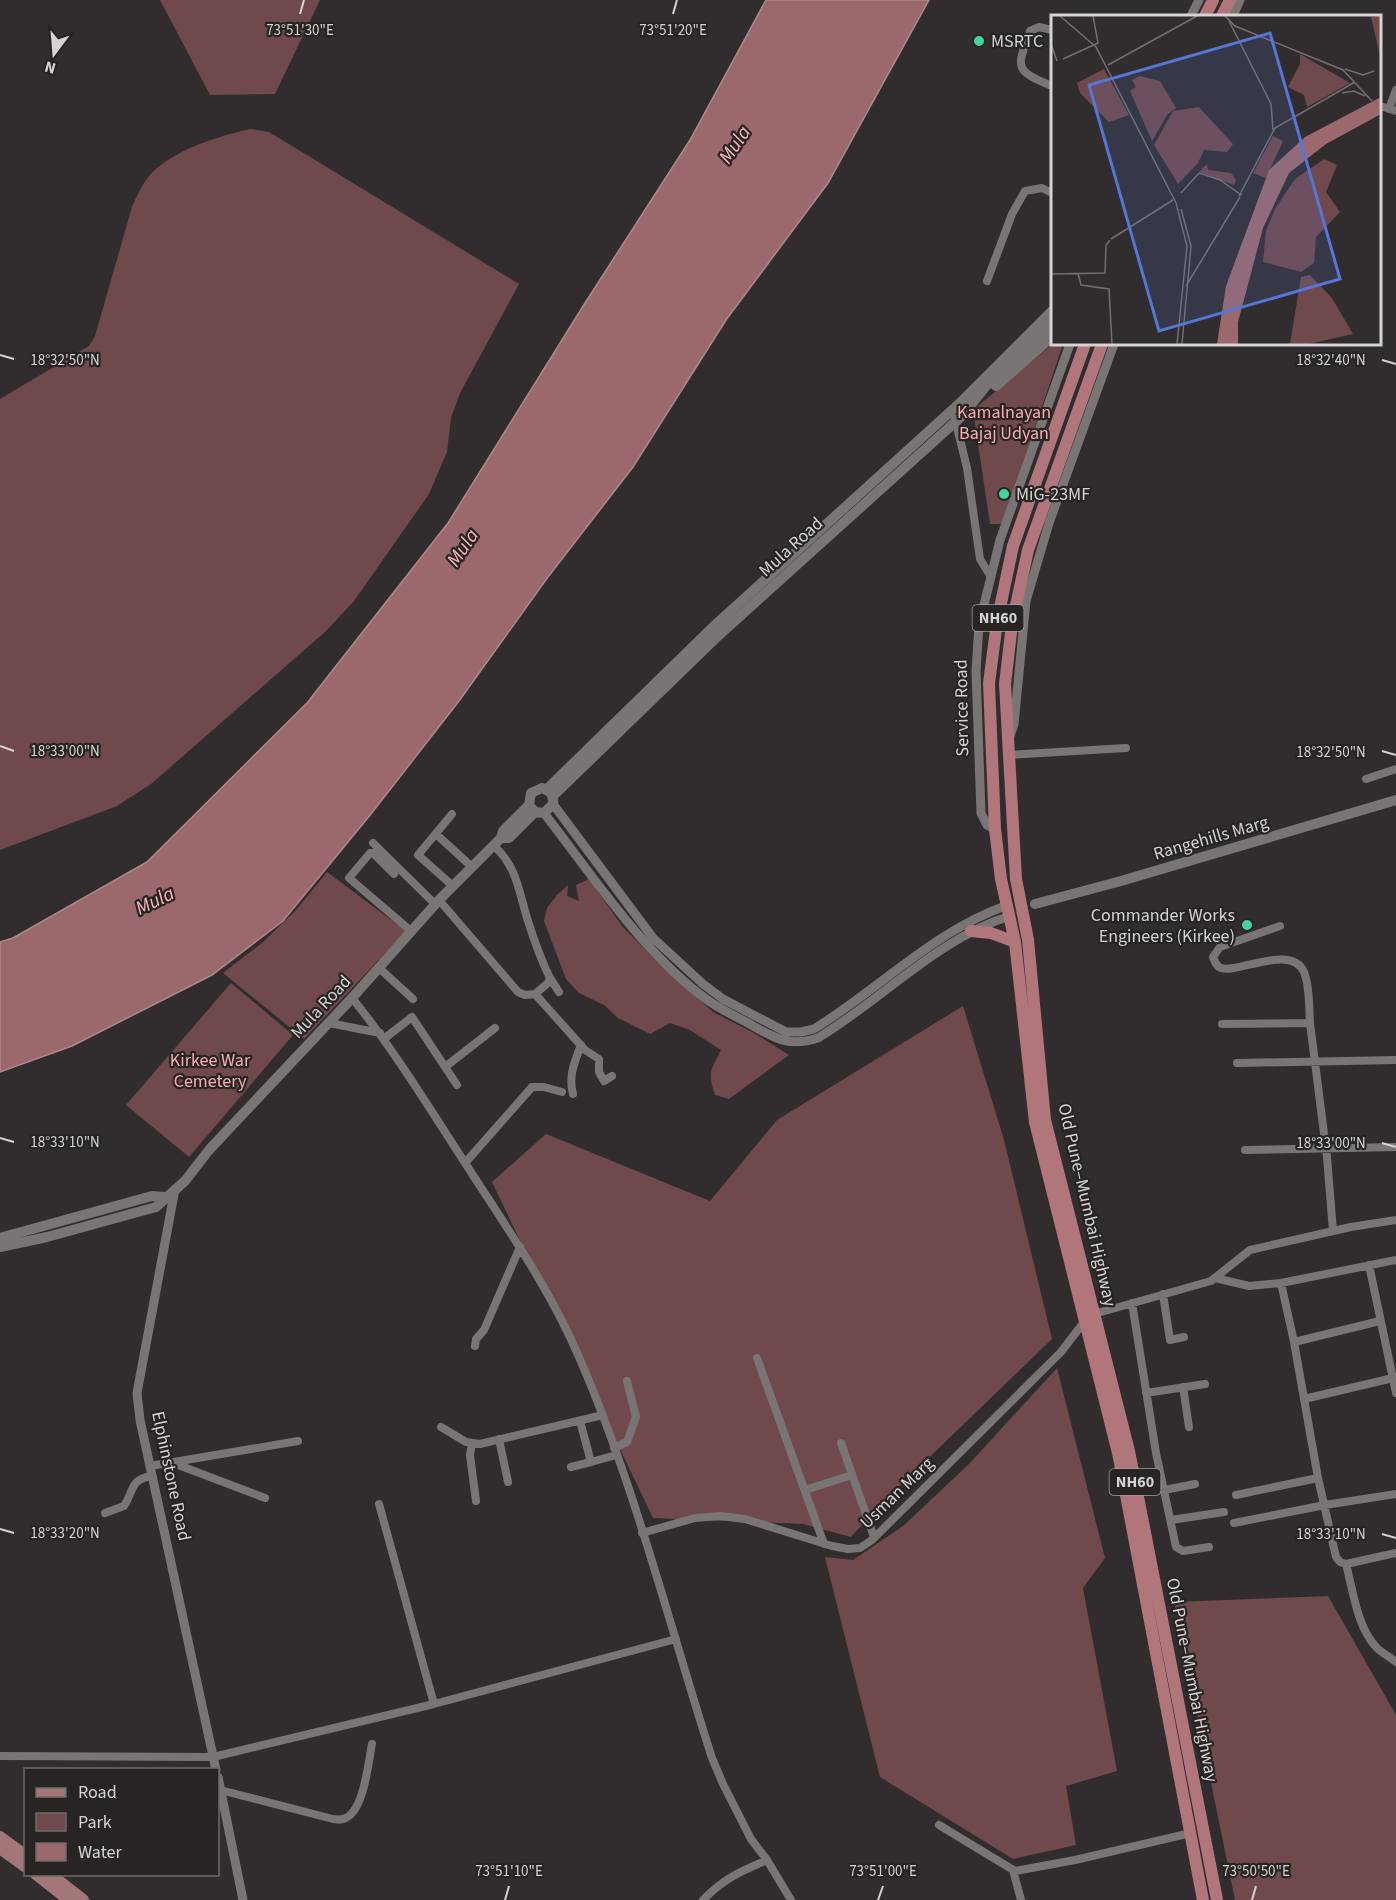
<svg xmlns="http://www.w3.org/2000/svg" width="1396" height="1900" viewBox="0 0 1396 1900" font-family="'Source Sans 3',sans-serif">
<rect width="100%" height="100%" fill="#312d2e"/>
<path fill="#70494c" d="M 160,0 L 320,0 L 275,94 L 210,95 Z
M 251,129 L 269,132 L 519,284 L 460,393 L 451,418 L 447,452 L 429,494 L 354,601 L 325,632 L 151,784 L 117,806 L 0,850 L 0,399 L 89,346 L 95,336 L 132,207 C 138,193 145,178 157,168 C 183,147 219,136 251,129 Z
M 1053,344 L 1063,344 L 1003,524 L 990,524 L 973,410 Z
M 327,872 L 406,931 L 304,1039 L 223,973 L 262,943 L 297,909 Z
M 589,879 L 622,926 L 658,963 L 713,1012 L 754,1033 L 789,1055 L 729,1099 L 715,1095 C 707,1071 711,1071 721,1050 L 690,1030 L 670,1023 L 650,1034 L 618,1018 L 604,1005 L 579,993 L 566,979 L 544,921 L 547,908 L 557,895 L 568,885 L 567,896 L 579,901 L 576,885 Z
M 231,983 L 293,1035 L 189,1157 L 126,1105 Z
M 963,1006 L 1004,1140 L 1052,1339 L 884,1501 L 851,1537 L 803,1524 L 653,1518 L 492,1182 L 546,1134 L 710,1201 L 777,1120 Z
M 1057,1368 L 1105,1558 L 1083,1588 L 1117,1771 L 1066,1786 L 1076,1845 L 1013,1859 L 880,1777 L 825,1557 L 853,1560 L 903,1526 L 969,1464 Z
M 1328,1596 L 1396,1715 L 1396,1900 L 1235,1900 L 1174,1602 Z"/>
<path fill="#9b696d" stroke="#ad898c" stroke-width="1.5" d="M 766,0 L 929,0 L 828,183 L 726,320 L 633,467 L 548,577 L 459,701 L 371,814 L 283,921 L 212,975 L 72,1046 L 0,1072 L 0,942 L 13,938 L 147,862 L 307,703 L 448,523 L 585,303 L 690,140 Z"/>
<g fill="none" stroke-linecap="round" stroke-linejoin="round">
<path stroke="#7a7575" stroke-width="8" d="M 1052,30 L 1039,27 L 1030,31 C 1017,68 1013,70 1052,86
M 1380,106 L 1396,111
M 1389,109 L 1396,90
M 987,281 L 1012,214 L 1025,191 L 1042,188 L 1052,193
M 955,419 L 967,468 L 980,559 L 991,577
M 1009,755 L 1126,748
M 1366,779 L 1396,769
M 452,814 L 418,855 L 453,886
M 436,834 L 472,867
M 373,843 L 435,904
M 494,846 C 517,866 519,893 528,921 C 534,940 541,960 550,978 L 548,983 L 535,994
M 394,874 L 373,853 L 370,853 L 349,878 L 411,931
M 439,900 L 518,992 L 525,995 L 535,994 L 585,1050 L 599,1059 L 599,1072 L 604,1081 L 612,1076
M 1280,926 L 1220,947 L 1213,957 C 1215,962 1216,966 1221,968 C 1237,974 1292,943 1304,972 C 1310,987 1309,1008 1310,1023
M 379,968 L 413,999
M 550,978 L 559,992
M 352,998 C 395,1051 430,1109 467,1166 C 507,1228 550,1289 579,1357 C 635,1486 669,1624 712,1758 L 723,1784 L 751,1839 L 767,1860 L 791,1900
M 329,1023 L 380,1033
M 1222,1024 L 1310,1023 L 1327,1157 L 1333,1231
M 385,1038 L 412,1017 L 457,1085
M 1237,1063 L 1396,1060
M 445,1067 L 495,1028
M 573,1094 C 568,1076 575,1061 581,1045
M 1245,1150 L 1396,1147
M 465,1163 L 532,1087 L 544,1087 L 562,1092
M 1369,1265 L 1396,1393
M 1215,1278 L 1249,1286 L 1281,1283 L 1396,1260
M 1281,1283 L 1294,1342 L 1318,1478 L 1336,1557 L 1340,1562 L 1346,1564 C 1353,1590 1357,1628 1377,1648 C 1382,1653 1390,1657 1396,1662
M 1163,1294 L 1170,1340 L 1184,1337
M 1132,1303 L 1156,1453 L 1176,1547 L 1183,1551 L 1209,1547
M 1094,1314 L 1211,1281 L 1250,1250 L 1351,1227 L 1396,1220
M 1294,1342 L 1380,1321
M 475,1346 L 476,1339 L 484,1330 L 520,1247
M 757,1358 L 824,1544
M 1183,1387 L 1189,1427
M 1146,1393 L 1205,1384
M 1304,1399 L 1393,1378
M 441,1427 L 466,1442 L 480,1444 L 603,1415
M 499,1439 L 508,1482
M 841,1443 L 874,1537
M 472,1444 L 470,1455 L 476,1501
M 614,1448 L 627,1442 L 636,1417 L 627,1381
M 591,1462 L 616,1455
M 173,1463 L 265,1498
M 150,1466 L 298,1441
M 571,1467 L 591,1462 L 580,1421
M 805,1490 L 852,1475
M 1164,1490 L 1195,1484
M 1236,1495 L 1318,1478
M 379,1504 L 434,1704
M 105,1513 L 124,1506 C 134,1491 130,1479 152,1476
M 1171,1520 L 1224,1512
M 1234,1523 L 1325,1505 L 1396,1494
M 642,1533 L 695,1518 L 720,1516 L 745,1519 L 832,1546 L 848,1549 L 860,1548 L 872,1540 L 1061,1352 L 1084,1322
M 1346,1564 L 1396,1553
M 0,1756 L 213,1757 L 434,1704 L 676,1639
M 220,1790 L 333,1819 C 336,1819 339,1820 343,1819 C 364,1814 368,1763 372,1744
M 939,1825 L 1015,1871 L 1075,1860 L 1191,1833
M 1013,1870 L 1021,1900
M 703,1900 C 723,1879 741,1871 767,1860"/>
<path stroke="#7a7575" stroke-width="9" d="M 1191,16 L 1199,0
M 1233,16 L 1240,0
M 1010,736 L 1014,724 L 1026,601 L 1049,523 L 1114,344
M 553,804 L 653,938 L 703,984 L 723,999 L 786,1032 L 801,1032 L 814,1029 C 879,989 935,930 1008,905
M 544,813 C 593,876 642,952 706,999 C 718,1008 733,1015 746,1022 C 773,1037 787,1048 818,1038 C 881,1000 940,937 1010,916
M 995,829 L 987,825 L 981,813 L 976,671 L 979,625 L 1000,540 L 1070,344
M 175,1189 L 137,1393 L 140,1420 L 216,1770
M 218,1777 L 243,1900"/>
<path stroke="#7a7575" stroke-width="10" d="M 996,386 L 1052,337
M 547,789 L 713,627 L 960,403 L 1052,311
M 553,796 L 718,636 L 963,415 L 986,386 L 1052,324
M 501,838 L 509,838 L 535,812
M 1035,904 L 1121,881 L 1396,800
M 0,1238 L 152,1196 L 165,1197
M 0,1247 L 47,1237 L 156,1207 L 185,1181 L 209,1150 L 352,998 L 439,900 L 501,838 L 503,831 L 529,805 L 531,793 L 542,788 C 551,791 554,796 553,804 L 544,813 L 535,812 L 529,805"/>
<path stroke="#a3767a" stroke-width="12" d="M 0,1837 L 26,1856
M 0,1848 L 26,1867
M 36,1874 L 69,1900
M 50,1874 L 83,1900"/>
<path stroke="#b1767c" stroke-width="12" d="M 1205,16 L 1213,0
M 1222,16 L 1230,0
M 1085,344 L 1013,546 L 997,622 L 989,683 L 995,829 L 1001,879 L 1015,942 L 1035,1122 L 1118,1453 L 1203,1900
M 1102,344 L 1028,550 L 1012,624 L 1005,684 L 1016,879 L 1028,940 L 1045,1120 L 1129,1451 L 1217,1900
M 971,931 L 991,933 L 1015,942"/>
</g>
<path fill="none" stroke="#d6d3d3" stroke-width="2" d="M 300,14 L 304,0M 673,14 L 677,0M 0,355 L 14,359M 1382,360 L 1396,364M 0,746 L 14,751M 1382,751 L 1396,755M 0,1138 L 14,1142M 1382,1143 L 1396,1147M 0,1529 L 14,1533M 1382,1534 L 1396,1538M 505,1900 L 509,1886M 878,1900 L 883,1886M 1252,1900 L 1256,1886"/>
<g fill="#46d49e" stroke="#282424" stroke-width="2">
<circle cx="979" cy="41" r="6"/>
<circle cx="1004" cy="494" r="6"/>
<circle cx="1247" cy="925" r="6"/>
</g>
<g text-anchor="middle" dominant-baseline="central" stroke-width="4.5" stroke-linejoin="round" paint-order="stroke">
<g fill="#282424" stroke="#a29e9e" stroke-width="1.5">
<rect x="972.5" y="605" width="51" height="26" rx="4.5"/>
<rect x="1109.5" y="1469" width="51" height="26" rx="4.5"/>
</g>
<g font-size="16" font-weight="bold" fill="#d6d3d3">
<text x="998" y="618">NH60</text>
<text x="1135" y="1482">NH60</text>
</g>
<g font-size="18" fill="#d6d3d3" stroke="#282424" text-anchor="start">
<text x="991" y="41">MSRTC</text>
<text x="1016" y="494">MiG-23MF</text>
<text x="1235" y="915" text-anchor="end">Commander Works<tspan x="1235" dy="21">Engineers (Kirkee)</tspan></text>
</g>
<g font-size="18" fill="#fcabb2" stroke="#282424">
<text x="1004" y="412">Kamalnayan<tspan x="1004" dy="21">Bajaj Udyan</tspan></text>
<text x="210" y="1060">Kirkee War<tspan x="210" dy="21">Cemetery</tspan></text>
</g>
<g font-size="18" fill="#d6d3d3" stroke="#282424">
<text transform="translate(791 547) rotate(-42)">Mula Road</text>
<text transform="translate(962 708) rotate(-91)">Service Road</text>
<text transform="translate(1211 838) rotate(-16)">Rangehills Marg</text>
<text transform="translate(321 1007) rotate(-47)">Mula Road</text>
<text transform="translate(1087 1205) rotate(77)">Old Pune–Mumbai Highway</text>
<text transform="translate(171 1476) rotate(78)">Elphinstone Road</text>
<text transform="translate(897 1493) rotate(-44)">Usman Marg</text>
<text transform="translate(1192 1680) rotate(79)">Old Pune–Mumbai Highway</text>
</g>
<g font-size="20" font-style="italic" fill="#fab8bd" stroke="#282424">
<text transform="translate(735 145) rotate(-56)">Mula</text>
<text transform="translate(463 548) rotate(-56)">Mula</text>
<text transform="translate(155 901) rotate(-26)">Mula</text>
</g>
</g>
<g transform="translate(1051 15)">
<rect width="330" height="330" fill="#312d2e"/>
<path d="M 330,1 L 330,45 L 320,2 ZM 249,39 L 299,68 L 256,92 L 253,80 L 237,72 L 249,49 ZM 53,54 L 78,100 L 58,107 L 29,78 L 26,68 ZM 89,61 L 109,66 L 125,93 L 116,100 L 101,126 L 79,76 L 85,72 L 81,65 ZM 148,92 L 182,129 L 176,137 L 153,135 L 147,148 L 127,169 L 103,130 L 122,96 ZM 222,121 L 232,126 L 215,163 L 202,158 ZM 273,144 L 286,150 L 275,177 L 289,197 L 265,222 L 263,248 L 250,257 L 212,247 L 215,216 L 224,194 L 244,164 ZM 156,149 L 157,155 L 180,158 L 185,165 L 183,170 L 148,157 ZM 259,260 L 281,283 L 302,319 L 258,329 L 239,329 L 250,262 Z" fill="#70494c"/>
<path d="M 330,82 L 330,99 L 275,129 L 238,158 L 212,213 L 187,307 L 187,329 L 166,329 L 175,271 L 218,155 L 254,122 Z" fill="#9b696d"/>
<path fill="none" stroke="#736f70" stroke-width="1.5" d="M 9,1 L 45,32 L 125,188 L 136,231 L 126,329M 174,1 L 184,11 L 292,55 L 321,86M 178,6 L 220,89 L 222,115M 0,29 L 6,46M 12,44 L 47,28 L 42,1M 57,50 L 146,1M 294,54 L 312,60 L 323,56M 291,78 L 303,76 L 314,81M 130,178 L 148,158 L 169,165 L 189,179M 191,179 L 188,181 L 224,113 L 304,67M 130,194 L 140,231 L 131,329M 60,224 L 122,185M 27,258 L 30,270 L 58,274 L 61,329M 0,259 L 54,258 L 55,230 L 59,225M 135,271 L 189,182"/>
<path fill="#5476d6" fill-opacity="0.15" stroke="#5476d6" stroke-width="3" d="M 219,18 L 289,264 L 108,316 L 38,70 Z"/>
<rect width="330" height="330" fill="none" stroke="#d6d3d3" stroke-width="3"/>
</g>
<g font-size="15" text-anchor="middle" fill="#d6d3d3" stroke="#282424" stroke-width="4.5" stroke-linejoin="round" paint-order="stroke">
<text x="300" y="35">73°51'30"E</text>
<text x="673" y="35">73°51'20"E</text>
<text x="65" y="365">18°32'50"N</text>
<text x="1331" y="365">18°32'40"N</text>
<text x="65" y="756">18°33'00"N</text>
<text x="1331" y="757">18°32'50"N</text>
<text x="65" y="1147">18°33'10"N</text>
<text x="1331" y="1148">18°33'00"N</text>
<text x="65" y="1538">18°33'20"N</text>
<text x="1331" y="1539">18°33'10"N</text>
<text x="509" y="1876">73°51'10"E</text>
<text x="883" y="1876">73°51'00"E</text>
<text x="1256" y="1876">73°50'50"E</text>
</g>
<rect x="24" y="1768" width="195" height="108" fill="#282424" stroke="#6e6a6a" stroke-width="1.5"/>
<rect x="36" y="1788" width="30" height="9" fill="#a3767a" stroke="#6e6a6a" stroke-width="1.5"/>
<text x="78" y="1798" font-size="18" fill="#d6d3d3">Road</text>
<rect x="36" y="1813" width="30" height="18" fill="#70494c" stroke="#6e6a6a" stroke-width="1.5"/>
<text x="78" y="1828" font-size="18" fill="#d6d3d3">Park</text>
<rect x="36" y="1843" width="30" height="18" fill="#9b696d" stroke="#6e6a6a" stroke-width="1.5"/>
<text x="78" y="1858" font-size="18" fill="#d6d3d3">Water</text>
<g transform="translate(54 54) rotate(196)" stroke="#282424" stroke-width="4.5" paint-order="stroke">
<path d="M0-4.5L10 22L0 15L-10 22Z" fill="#d6d3d3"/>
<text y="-9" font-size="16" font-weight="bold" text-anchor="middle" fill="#d6d3d3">N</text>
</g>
</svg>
